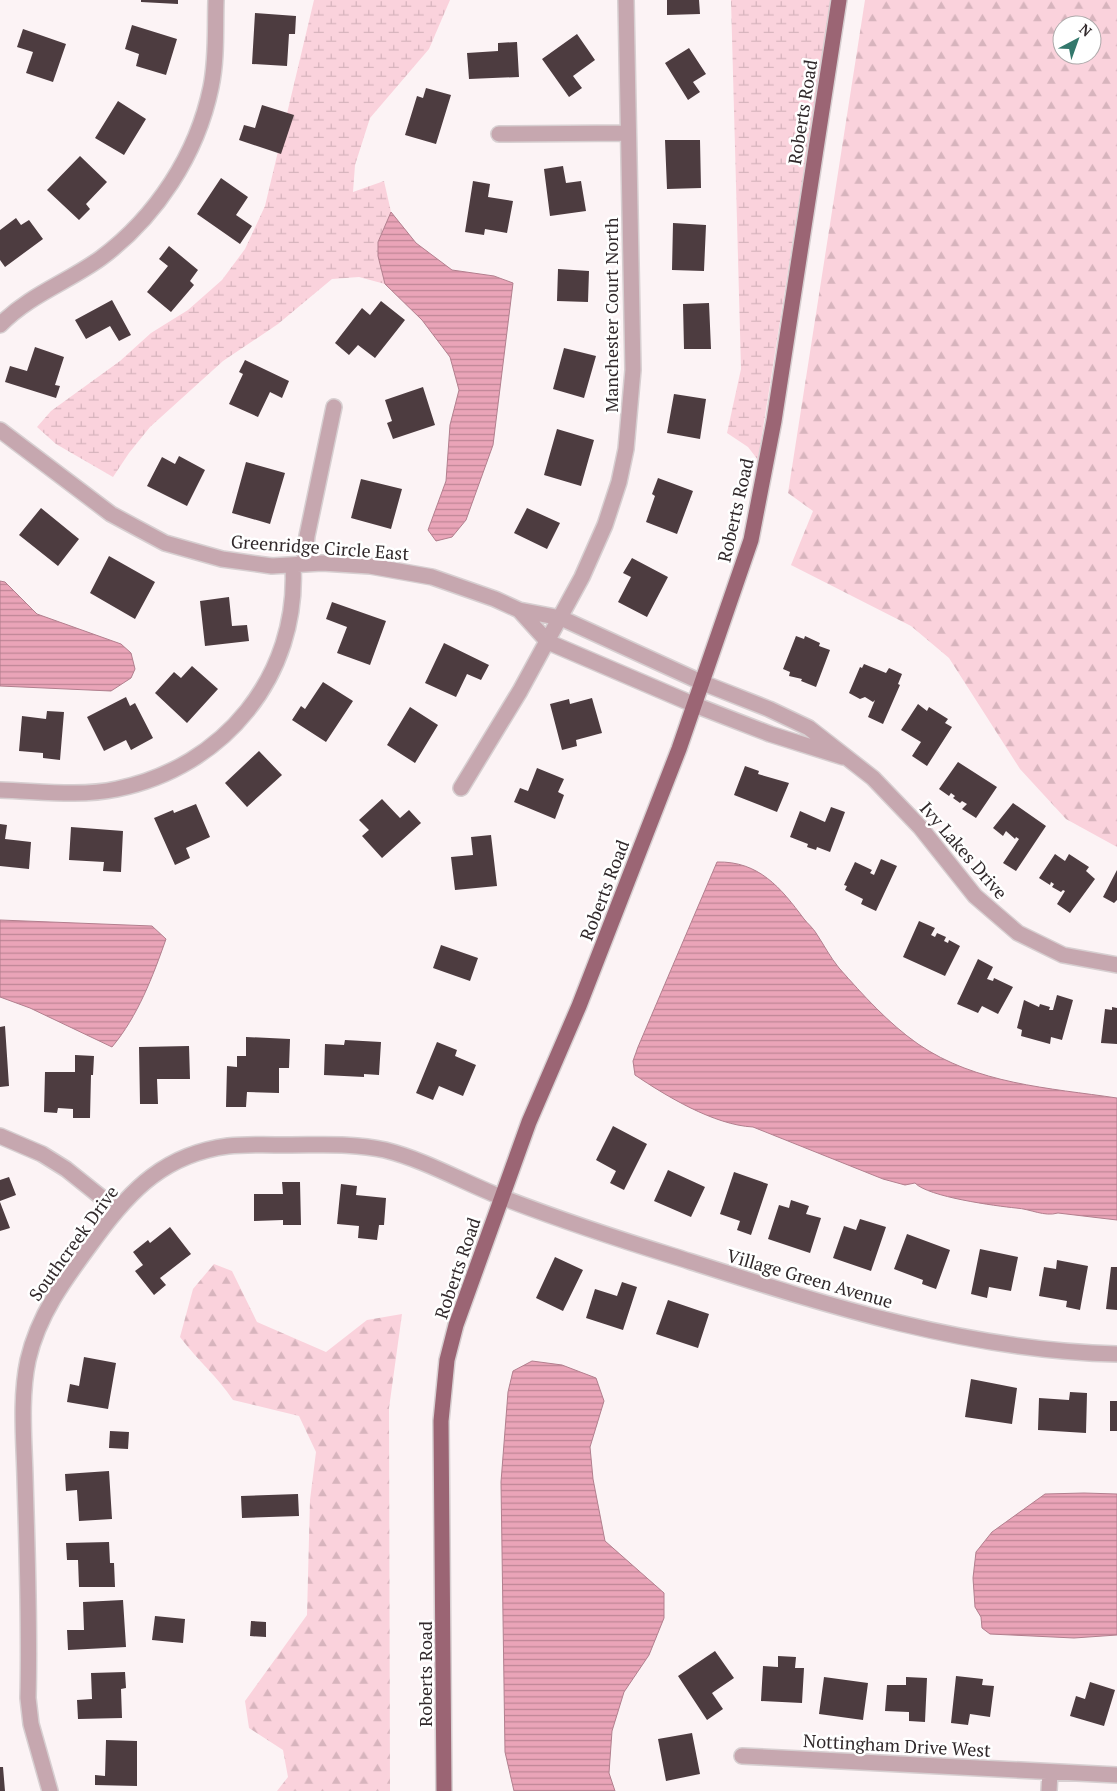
<svg xmlns="http://www.w3.org/2000/svg" width="1117" height="1791" viewBox="0 0 1117 1791" font-family="'PT Serif',serif">
<defs>
<pattern id="forest-firs" width="22" height="20" patternUnits="userSpaceOnUse" patternTransform="scale(1.25)"><rect width="22" height="20" fill="#fad2dc"/><path d="M5 1l3.5 6h-7zM16 11l3.5 6h-7z" fill="#d7b4bd"/></pattern>
<pattern id="wetland-marsh" width="20" height="14" patternUnits="userSpaceOnUse" patternTransform="scale(1.25)"><rect width="20" height="14" fill="#fad2dc"/><path d="M1 5h8M5 5V1M11 12h8M15 12V8" fill="none" stroke="#d7b4bd"/></pattern>
<pattern id="water-rules" width="6" height="5" patternUnits="userSpaceOnUse" patternTransform="scale(1.25)"><rect width="6" height="5" fill="#eaa4b8"/><path d="M0 2.5h6" fill="none" stroke="#be8696"/></pattern>
</defs>
<rect width="100%" height="100%" fill="#fcf3f5"/>
<path fill="url(#forest-firs)" fill-rule="evenodd" d="M 865,0 L 1117,0 L 1117,847 L 1066,819 L 1020,769 L 949,658 L 911,626 L 791,565 L 813,511 L 788,493 ZM 1062,25 L 1092,25 L 1092,55 L 1062,55 Z
M 214,1264 L 232,1271 L 257,1322 L 326,1352 L 367,1320 L 402,1314 L 389,1408 L 390,1791 L 277,1791 L 288,1777 L 283,1750 L 249,1728 L 245,1701 L 307,1615 L 310,1500 L 316,1452 L 299,1416 L 233,1400 C 218,1377 197,1360 180,1337 L 193,1289 Z"/>
<path fill="url(#wetland-marsh)" d="M 314,0 L 450,0 L 429,49 L 370,118 L 355,165 L 353,192 L 384,181 L 391,212 L 378,242 L 378,256 L 385,284 L 359,277 L 332,279 L 278,324 L 223,361 L 150,427 L 129,453 L 113,477 L 56,444 L 37,427 L 51,411 L 120,361 L 151,333 L 188,310 L 222,280 L 245,249 L 265,206 Z
M 731,0 L 831,0 L 758,460 L 748,447 L 727,433 L 741,369 Z"/>
<path fill="url(#water-rules)" stroke="#b27f8e" d="M 391,212 L 416,243 L 452,270 L 494,276 L 513,283 L 493,445 L 466,520 L 452,537 L 436,541 L 428,530 L 446,481 L 450,425 L 459,390 L 450,357 L 422,320 L 385,284 L 378,256 L 378,242 Z
M 0,581 L 5,582 L 37,614 L 121,644 L 131,653 L 135,669 L 131,678 L 111,691 L 0,686 Z
M 717,862 C 759,861 781,888 804,919 C 808,924 813,928 816,933 C 824,945 830,957 839,968 C 863,995 888,1023 918,1044 C 976,1084 1049,1088 1117,1098 L 1117,1220 L 1058,1213 C 1044,1217 1031,1209 1016,1208 C 996,1206 928,1197 915,1183 L 905,1185 L 883,1179 L 753,1127 C 714,1125 666,1096 635,1075 L 633,1061 L 638,1047 Z
M 0,920 L 152,926 L 166,939 C 153,976 138,1016 112,1047 L 30,1008 L 0,997 Z
M 532,1361 L 562,1365 L 596,1378 L 604,1401 L 590,1447 L 593,1479 L 605,1541 L 664,1593 L 664,1618 L 649,1655 L 624,1692 L 612,1731 L 609,1773 L 615,1791 L 514,1791 L 505,1752 L 501,1482 L 508,1392 L 513,1371 Z
M 1084,1493 L 1117,1494 L 1117,1635 L 1074,1638 L 990,1634 L 982,1628 L 981,1617 L 975,1607 L 973,1578 L 976,1552 L 992,1532 L 1045,1494 Z"/>
<path fill="#4d3c40" d="M 141,0 L 178,0 L 178,4 L 141,2 Z
M 667,0 L 699,0 L 700,14 L 667,15 Z
M 255,13 L 296,16 L 295,34 L 289,34 L 287,66 L 252,64 Z
M 132,25 L 177,39 L 166,75 L 136,66 L 139,54 L 125,49 Z
M 23,29 L 66,44 L 53,82 L 26,73 L 33,52 L 17,47 Z
M 577,34 L 595,60 L 573,76 L 582,88 L 569,97 L 542,59 Z
M 517,42 L 519,77 L 469,79 L 467,53 L 498,51 L 498,43 Z
M 689,48 L 706,74 L 693,82 L 700,92 L 688,100 L 665,63 Z
M 426,88 L 451,95 L 436,144 L 405,135 L 417,96 L 423,98 Z
M 118,101 L 146,119 L 124,155 L 95,138 Z
M 262,105 L 294,115 L 281,154 L 239,140 L 244,125 L 255,128 Z
M 665,140 L 700,140 L 701,188 L 667,189 Z
M 80,156 L 107,182 L 86,204 L 90,209 L 79,220 L 47,190 Z
M 563,166 L 566,183 L 581,181 L 586,211 L 550,216 L 544,169 Z
M 221,178 L 248,197 L 236,215 L 252,226 L 240,244 L 197,214 Z
M 473,181 L 490,184 L 488,197 L 513,201 L 507,233 L 485,229 L 484,235 L 465,232 Z
M 16,218 L 21,225 L 29,220 L 43,239 L 5,267 L 0,260 L 0,230 Z
M 673,223 L 706,225 L 704,271 L 672,270 Z
M 169,246 L 198,270 L 190,281 L 194,285 L 171,312 L 147,292 L 168,266 L 159,259 Z
M 558,269 L 589,271 L 588,302 L 557,301 Z
M 112,300 L 131,335 L 119,341 L 110,326 L 86,339 L 75,320 Z
M 381,301 L 405,320 L 375,358 L 358,345 L 349,355 L 335,343 L 362,308 L 370,315 Z
M 709,303 L 711,349 L 684,349 L 683,304 Z
M 35,347 L 64,357 L 55,385 L 60,386 L 56,398 L 5,382 L 10,366 L 27,371 Z
M 564,348 L 596,356 L 584,398 L 553,389 Z
M 245,360 L 289,381 L 282,398 L 270,392 L 258,417 L 229,404 L 243,374 L 239,372 Z
M 423,387 L 435,425 L 393,439 L 387,423 L 392,421 L 385,400 Z
M 674,394 L 706,399 L 700,439 L 667,433 Z
M 557,429 L 594,440 L 581,486 L 544,475 Z
M 179,456 L 205,470 L 187,506 L 147,486 L 162,457 L 175,464 Z
M 246,462 L 285,473 L 270,524 L 232,513 Z
M 658,478 L 693,491 L 677,534 L 646,522 L 655,496 L 652,494 Z
M 361,479 L 402,489 L 391,529 L 351,518 Z
M 41,508 L 79,539 L 58,566 L 19,535 Z
M 527,508 L 560,523 L 547,549 L 514,533 Z
M 109,556 L 155,582 L 135,619 L 90,593 Z
M 632,558 L 668,577 L 647,617 L 618,602 L 631,577 L 623,573 Z
M 229,597 L 232,626 L 247,625 L 249,641 L 205,646 L 200,601 Z
M 332,602 L 386,621 L 370,665 L 337,653 L 347,627 L 326,619 Z
M 796,636 L 804,639 L 805,636 L 820,643 L 819,646 L 830,650 L 816,687 L 801,681 L 802,679 L 789,676 L 790,672 L 783,669 Z
M 444,643 L 489,665 L 481,680 L 467,674 L 456,697 L 425,683 Z
M 864,664 L 886,673 L 889,668 L 902,674 L 898,684 L 900,685 L 883,724 L 868,717 L 875,700 L 873,702 L 865,697 L 860,699 L 849,693 L 860,667 L 862,668 Z
M 192,666 L 218,689 L 187,723 L 155,693 L 174,672 L 181,678 Z
M 323,682 L 353,701 L 326,742 L 292,720 L 301,706 L 305,709 Z
M 126,697 L 130,706 L 135,703 L 153,738 L 131,750 L 126,740 L 104,751 L 87,717 Z
M 592,698 L 602,733 L 576,740 L 577,746 L 562,750 L 550,704 L 569,699 L 570,704 Z
M 918,704 L 927,711 L 929,707 L 948,719 L 945,723 L 952,727 L 927,766 L 912,756 L 921,742 L 901,730 Z
M 410,707 L 438,725 L 415,763 L 387,745 Z
M 47,711 L 64,712 L 60,760 L 43,758 L 43,753 L 19,751 L 22,716 L 46,719 Z
M 259,751 L 282,775 L 247,807 L 225,783 Z
M 958,762 L 997,787 L 976,818 L 962,809 L 967,804 L 962,801 L 960,803 L 953,798 L 955,796 L 951,793 L 949,796 L 939,789 Z
M 745,766 L 759,771 L 758,774 L 789,783 L 777,812 L 734,795 Z
M 537,768 L 564,779 L 558,792 L 564,795 L 555,819 L 514,802 L 520,788 L 528,791 Z
M 382,799 L 400,818 L 409,810 L 421,823 L 382,858 L 362,836 L 369,830 L 359,820 Z
M 1013,803 L 1046,826 L 1016,871 L 1003,863 L 1019,839 L 1016,837 L 1015,839 L 1006,831 L 1003,836 L 993,828 Z
M 196,804 L 210,837 L 186,848 L 190,858 L 175,865 L 154,818 L 173,810 L 174,813 Z
M 831,807 L 845,812 L 830,852 L 817,847 L 816,850 L 807,847 L 808,844 L 790,837 L 800,811 L 825,822 Z
M 0,824 L 7,825 L 5,839 L 31,842 L 29,869 L 0,866 Z
M 71,827 L 123,831 L 121,872 L 103,871 L 104,862 L 69,860 Z
M 491,835 L 497,886 L 455,890 L 451,857 L 473,855 L 471,837 Z
M 1055,854 L 1065,861 L 1069,854 L 1089,867 L 1086,871 L 1095,879 L 1070,913 L 1057,904 L 1065,891 L 1063,890 L 1061,892 L 1052,887 L 1054,884 L 1051,882 L 1050,885 L 1039,878 Z
M 881,859 L 897,866 L 876,911 L 861,904 L 863,899 L 845,890 L 847,886 L 844,885 L 855,862 L 872,870 L 870,873 L 874,875 Z
M 1117,870 L 1117,900 L 1114,903 L 1103,897 Z
M 919,921 L 935,928 L 931,935 L 935,937 L 937,933 L 946,937 L 944,941 L 948,943 L 949,940 L 960,946 L 945,976 L 903,957 Z
M 441,945 L 478,958 L 470,981 L 433,968 Z
M 978,959 L 993,967 L 987,979 L 993,981 L 994,978 L 1013,987 L 998,1014 L 982,1006 L 978,1013 L 957,1004 Z
M 1057,995 L 1073,1000 L 1062,1040 L 1051,1037 L 1050,1044 L 1021,1036 L 1022,1030 L 1017,1028 L 1024,1000 L 1039,1007 L 1040,1004 L 1050,1007 L 1049,1010 L 1053,1010 Z
M 1112,1007 L 1117,1008 L 1117,1044 L 1101,1043 L 1105,1009 L 1112,1010 Z
M 5,1026 L 9,1086 L 0,1087 L 0,1027 Z
M 246,1037 L 290,1039 L 289,1068 L 279,1068 L 279,1093 L 247,1092 L 246,1107 L 226,1107 L 227,1066 L 237,1067 L 237,1056 L 246,1056 Z
M 345,1040 L 381,1042 L 379,1075 L 364,1074 L 364,1077 L 324,1075 L 325,1044 L 344,1045 Z
M 437,1042 L 457,1050 L 455,1056 L 476,1065 L 463,1096 L 439,1086 L 433,1100 L 416,1093 Z
M 189,1046 L 190,1079 L 157,1079 L 158,1104 L 140,1104 L 139,1047 Z
M 75,1055 L 94,1056 L 93,1075 L 91,1075 L 90,1118 L 73,1118 L 73,1109 L 58,1108 L 57,1113 L 44,1112 L 45,1072 L 75,1072 Z
M 613,1126 L 647,1144 L 624,1190 L 610,1183 L 616,1171 L 596,1160 Z
M 668,1170 L 705,1187 L 691,1217 L 654,1201 Z
M 734,1172 L 768,1184 L 751,1235 L 737,1230 L 740,1221 L 720,1214 Z
M 9,1177 L 16,1195 L 0,1201 L 0,1180 Z
M 282,1182 L 300,1182 L 301,1225 L 283,1225 L 283,1220 L 254,1221 L 254,1194 L 283,1194 Z
M 341,1184 L 357,1186 L 356,1195 L 386,1198 L 384,1225 L 379,1225 L 377,1240 L 358,1238 L 359,1226 L 337,1224 Z
M 791,1200 L 809,1206 L 806,1214 L 821,1218 L 810,1253 L 768,1239 L 779,1205 L 789,1208 Z
M 0,1202 L 10,1228 L 0,1231 Z
M 860,1219 L 886,1227 L 871,1271 L 833,1258 L 844,1226 L 856,1230 Z
M 170,1227 L 191,1254 L 160,1278 L 166,1285 L 154,1295 L 135,1271 L 143,1265 L 133,1252 L 148,1240 L 150,1243 Z
M 907,1234 L 950,1250 L 936,1289 L 922,1284 L 923,1280 L 894,1269 Z
M 980,1249 L 1018,1257 L 1011,1291 L 989,1287 L 987,1298 L 971,1294 Z
M 555,1257 L 583,1270 L 563,1311 L 536,1298 Z
M 1057,1260 L 1088,1266 L 1080,1310 L 1066,1307 L 1067,1301 L 1039,1296 L 1044,1267 L 1056,1269 Z
M 1111,1267 L 1117,1267 L 1117,1310 L 1106,1309 Z
M 622,1282 L 637,1287 L 623,1330 L 586,1318 L 595,1289 L 617,1296 Z
M 668,1300 L 709,1314 L 698,1348 L 656,1334 Z
M 84,1357 L 116,1363 L 108,1409 L 67,1402 L 70,1384 L 79,1386 Z
M 971,1379 L 1017,1388 L 1012,1424 L 965,1417 Z
M 1070,1392 L 1087,1393 L 1086,1433 L 1038,1430 L 1039,1398 L 1069,1400 Z
M 1110,1401 L 1117,1401 L 1117,1431 L 1110,1431 Z
M 110,1431 L 129,1432 L 128,1449 L 109,1448 Z
M 109,1471 L 112,1519 L 79,1521 L 77,1490 L 66,1491 L 65,1474 Z
M 298,1494 L 299,1516 L 242,1518 L 241,1496 Z
M 109,1542 L 110,1563 L 114,1563 L 115,1587 L 79,1587 L 78,1560 L 67,1560 L 66,1543 Z
M 123,1600 L 126,1647 L 68,1650 L 67,1630 L 84,1630 L 83,1602 Z
M 155,1616 L 185,1619 L 183,1643 L 152,1640 Z
M 251,1621 L 266,1622 L 266,1637 L 250,1636 Z
M 715,1651 L 734,1678 L 712,1693 L 723,1709 L 707,1720 L 678,1676 Z
M 778,1656 L 796,1657 L 795,1668 L 804,1668 L 802,1703 L 761,1701 L 763,1666 L 778,1667 Z
M 125,1672 L 126,1688 L 121,1689 L 122,1718 L 78,1719 L 77,1700 L 92,1699 L 91,1673 Z
M 956,1676 L 983,1679 L 982,1685 L 994,1686 L 990,1717 L 970,1714 L 968,1725 L 951,1723 Z
M 824,1677 L 868,1683 L 863,1720 L 819,1714 Z
M 906,1677 L 927,1678 L 925,1722 L 909,1721 L 909,1712 L 885,1711 L 887,1685 L 906,1685 Z
M 1090,1682 L 1115,1690 L 1104,1726 L 1070,1716 L 1076,1696 L 1085,1699 Z
M 692,1733 L 700,1774 L 666,1781 L 658,1739 Z
M 106,1740 L 137,1741 L 137,1786 L 95,1785 L 95,1775 L 105,1776 Z
M 0,1767 L 3,1767 L 5,1791 L 0,1791 Z"/>
<g fill="none" stroke-linecap="round" stroke-linejoin="round">
<g stroke="#d7cfd1" stroke-width="18">
<path id="minor" d="M 499,134 L 628,133
M 0,325 C 29,295 68,282 101,258 C 156,217 197,155 211,87 C 217,58 215,29 216,0
M 0,430 L 111,514 L 165,543 L 222,559 L 272,566 L 322,563 L 370,566 L 432,577 L 495,599 L 519,610 L 561,618 L 703,683 L 769,709 L 809,728 L 873,778 L 920,827 L 975,896 L 1018,933 L 1063,955 L 1117,965
M 304,564 L 307,536 L 334,407
M 519,610 L 548,642 L 695,705 L 770,734 L 843,757
M 461,788 L 520,691 L 582,577 L 605,525 L 619,482 L 626,449 L 633,370 L 626,0
M 0,790 C 38,791 79,797 117,789 C 224,767 299,676 293,566
M 0,1136 L 42,1154 L 66,1169 L 116,1209
M 742,1756 L 1117,1775
M 50,1791 L 31,1724 L 28,1698 C 30,1624 27,1551 25,1477 C 24,1439 20,1398 28,1360 C 39,1312 68,1275 96,1237 C 131,1189 166,1154 228,1146 C 248,1144 270,1145 291,1145 C 322,1145 354,1143 385,1150 C 425,1160 463,1182 501,1197 C 558,1219 615,1238 673,1256 C 817,1302 964,1351 1117,1354
M 1049,1791 L 1050,1772"/>
</g>
<g stroke="#d7cfd1" stroke-width="18">
<path id="major" d="M 444,1791 L 441,1421 L 447,1360 L 456,1325 L 529,1122 L 579,1006 L 679,749 L 751,540 L 774,421 L 839,0"/>
</g>
<use href="#minor" stroke="#c6a7af" stroke-width="15"/>
<use href="#major" stroke="#9b6574" stroke-width="15"/>
</g>
<g text-anchor="middle" dominant-baseline="central" stroke-width="5" stroke-linejoin="round" paint-order="stroke">
<g font-size="18" fill="#31292b" stroke="#fff">
<text transform="translate(802 112) rotate(-81)">Roberts Road</text>
<text transform="translate(611 315) rotate(-90)">Manchester Court North</text>
<text transform="translate(735 510) rotate(-77)">Roberts Road</text>
<text transform="translate(320 547) rotate(4)">Greenridge Circle East</text>
<text transform="translate(964 850) rotate(49)">Ivy Lakes Drive</text>
<text transform="translate(604 890) rotate(-69)">Roberts Road</text>
<text transform="translate(73 1243) rotate(-54)">Southcreek Drive</text>
<text transform="translate(457 1268) rotate(-71)">Roberts Road</text>
<text transform="translate(810 1278) rotate(16)">Village Green Avenue</text>
<text transform="translate(425 1674) rotate(-90)">Roberts Road</text>
<text transform="translate(897 1745) rotate(3)">Nottingham Drive West</text>
</g>
</g>
<g transform="translate(1077 40) rotate(41)"><circle r="24" fill="#ffffff" stroke="#ada9aa"/>
<path d="M0-4L9 19L0 12L-9 19Z" fill="#33786c"/>
<text y="-8" font-size="14" font-weight="bold" text-anchor="middle" fill="#31292b">N</text>
</g>
</svg>
